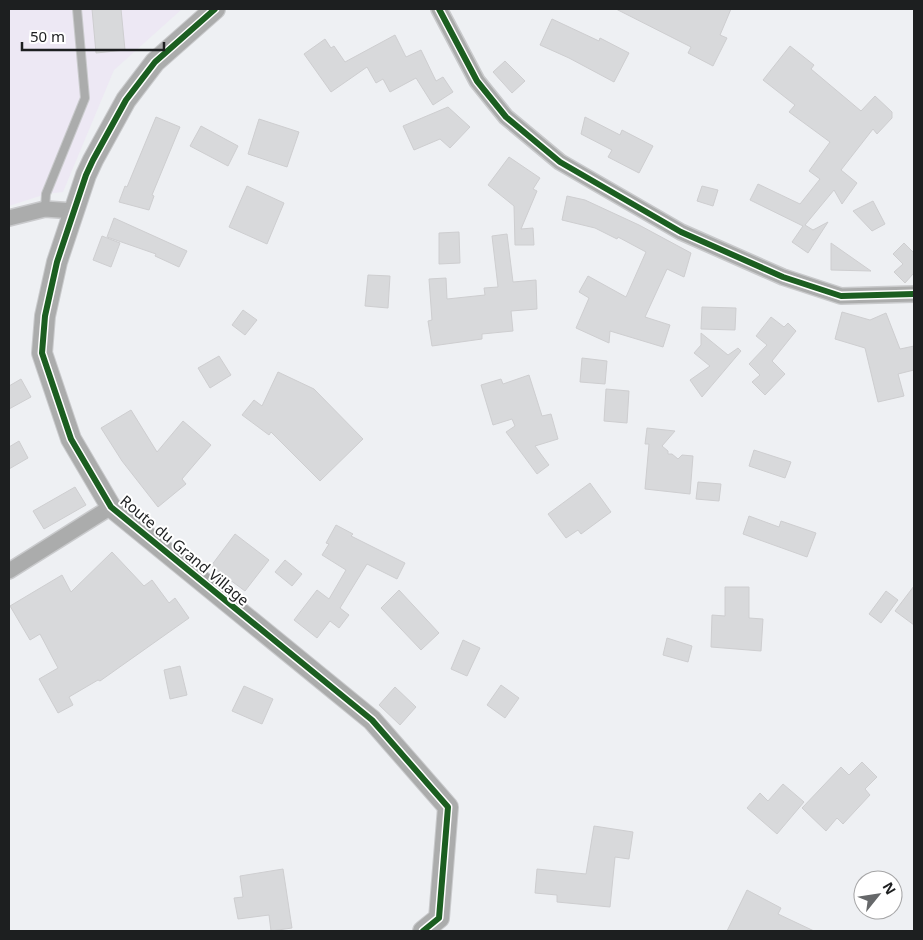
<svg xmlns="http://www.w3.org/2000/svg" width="923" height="940" viewBox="0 0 923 940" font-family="'Noto Sans',sans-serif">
<rect width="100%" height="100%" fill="#eef0f3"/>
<path fill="#ede8f4" d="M 9,9 L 182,9 L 114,70 L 63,192 L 46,194 L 9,206 Z"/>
<path fill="#d8d9db" stroke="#ceced0" d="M 92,9 L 121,9 L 125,50 L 96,53 Z
M 616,9 L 731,9 L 720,35 L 727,38 L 713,66 L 688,53 L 691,47 Z
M 552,19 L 599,41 L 600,38 L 629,53 L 614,82 L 569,58 L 540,45 Z
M 395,35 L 406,57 L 421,50 L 436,81 L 443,77 L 453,92 L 433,105 L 416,78 L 390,92 L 383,79 L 376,83 L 367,67 L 331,92 L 304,54 L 325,39 L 331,48 L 334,46 L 345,62 Z
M 790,46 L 814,65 L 811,69 L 861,111 L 875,96 L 892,112 L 892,118 L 877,134 L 873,129 L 841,170 L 857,183 L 842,204 L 834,190 L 805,225 L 813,230 L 828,222 L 808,253 L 792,242 L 803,226 L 750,200 L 758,184 L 800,204 L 820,179 L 809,171 L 830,142 L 789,112 L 795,105 L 763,80 Z
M 505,61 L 525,81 L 512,93 L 493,72 Z
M 448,107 L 470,127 L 450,148 L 440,139 L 414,150 L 403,126 Z
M 156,117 L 180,127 L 152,195 L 154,196 L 149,210 L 119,202 L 125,186 L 127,187 Z
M 585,117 L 620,135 L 622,130 L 653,146 L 639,173 L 608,157 L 612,150 L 581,134 Z
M 259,119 L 299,132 L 287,167 L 248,154 Z
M 201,126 L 238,146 L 228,166 L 190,146 Z
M 509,157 L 540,178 L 533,189 L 537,191 L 521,229 L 533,228 L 534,245 L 515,245 L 514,206 L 488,185 Z
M 247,186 L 284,203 L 267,244 L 229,227 Z
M 702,186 L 718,190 L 713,206 L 697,201 Z
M 567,196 L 585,200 L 639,225 L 691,253 L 684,277 L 667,269 L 645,317 L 670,325 L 663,347 L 610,331 L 609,343 L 576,328 L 589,298 L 579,292 L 588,276 L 626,297 L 646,252 L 618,237 L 617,239 L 595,228 L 562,220 Z
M 873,201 L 885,224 L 872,231 L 853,211 Z
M 114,218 L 187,251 L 179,267 L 155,256 L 156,254 L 107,237 Z
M 459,232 L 460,263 L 439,264 L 439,233 Z
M 507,234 L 513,282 L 536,280 L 537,309 L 511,311 L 513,331 L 482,334 L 482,339 L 432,346 L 428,321 L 432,320 L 429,279 L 446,278 L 447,299 L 485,295 L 484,288 L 498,287 L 492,236 Z
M 102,236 L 120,243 L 111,267 L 93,260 Z
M 831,243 L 871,271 L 831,270 Z
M 904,243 L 914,253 L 914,276 L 913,274 L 905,283 L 894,272 L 903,264 L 893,254 Z
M 368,275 L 390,276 L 388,308 L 365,306 Z
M 702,307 L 736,308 L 735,330 L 701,329 Z
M 243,310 L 257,320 L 245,335 L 232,325 Z
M 842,312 L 870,320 L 886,313 L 900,349 L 914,346 L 914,370 L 898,374 L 904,396 L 878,402 L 865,348 L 835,339 Z
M 771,317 L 784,327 L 788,323 L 796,331 L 772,361 L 785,374 L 765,395 L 752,382 L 760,375 L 749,364 L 767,345 L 756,336 Z
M 701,333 L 728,355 L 738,348 L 741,351 L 702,397 L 690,380 L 710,366 L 694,353 L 701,345 Z
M 219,356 L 231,375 L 210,388 L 198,368 Z
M 582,358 L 607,361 L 605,384 L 580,382 Z
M 278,372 L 314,389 L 363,439 L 320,481 L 271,432 L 269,435 L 242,415 L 254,400 L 262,406 Z
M 529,375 L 542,416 L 551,414 L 558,439 L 535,446 L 549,465 L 537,474 L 506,432 L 515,426 L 512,419 L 493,425 L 481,385 L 501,379 L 503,384 Z
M 21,379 L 31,397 L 9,409 L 9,386 Z
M 606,389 L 629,391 L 627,423 L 604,421 Z
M 131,410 L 157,452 L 183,421 L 211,445 L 182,479 L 186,484 L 158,507 L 122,461 L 101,428 Z
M 647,428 L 675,431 L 662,446 L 668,451 L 668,454 L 672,454 L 678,459 L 682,455 L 693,456 L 690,494 L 645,489 L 649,444 L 645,444 Z
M 19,441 L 28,458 L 9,469 L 9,447 Z
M 754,450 L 791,462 L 785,478 L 749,466 Z
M 698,482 L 721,484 L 719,501 L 696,499 Z
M 590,483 L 611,512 L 581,534 L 578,530 L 566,538 L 548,514 Z
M 75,487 L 86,505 L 44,529 L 33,511 Z
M 749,516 L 779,527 L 781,521 L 816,533 L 807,557 L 743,534 Z
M 336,525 L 353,534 L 351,536 L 405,563 L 397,579 L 367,564 L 340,608 L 349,615 L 339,628 L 330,621 L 317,638 L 294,620 L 317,590 L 329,599 L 346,570 L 322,555 L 329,544 L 326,543 Z
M 235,534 L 269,560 L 245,591 L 211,566 Z
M 112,552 L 144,586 L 152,580 L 169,603 L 175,598 L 189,618 L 100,681 L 98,680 L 69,697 L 73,705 L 58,713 L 39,679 L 58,668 L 40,634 L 30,640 L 10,606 L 62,575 L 71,592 Z
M 285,560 L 302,574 L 292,586 L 275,572 Z
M 914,586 L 914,625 L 895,611 Z
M 725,587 L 749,587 L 749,618 L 763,619 L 761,651 L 711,647 L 712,615 L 725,616 Z
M 399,590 L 439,633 L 421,650 L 381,608 Z
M 886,591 L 898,600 L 881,623 L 869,614 Z
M 667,638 L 692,646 L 688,662 L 663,655 Z
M 463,640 L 480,648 L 467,676 L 451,669 Z
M 180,666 L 187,695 L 170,699 L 164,670 Z
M 501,685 L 519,698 L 505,718 L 487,705 Z
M 244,686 L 273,699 L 262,724 L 232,711 Z
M 395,687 L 416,707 L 400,725 L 379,705 Z
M 862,762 L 877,777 L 865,789 L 870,795 L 843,824 L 837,818 L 826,831 L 802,808 L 841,767 L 849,775 Z
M 783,784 L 804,802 L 777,834 L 747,808 L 760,793 L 768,801 Z
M 594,826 L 633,832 L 629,859 L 615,857 L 610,907 L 557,902 L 557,895 L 535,893 L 537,869 L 586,874 Z
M 283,869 L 292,928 L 271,931 L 269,915 L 238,919 L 234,898 L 243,897 L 240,876 Z
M 747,890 L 781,908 L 778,914 L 814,931 L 727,931 Z"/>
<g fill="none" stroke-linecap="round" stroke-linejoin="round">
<g stroke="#c9cacc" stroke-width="10">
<path id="service" d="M 45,209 L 46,194 L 85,98 L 77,9"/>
</g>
<g stroke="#c9cacc" stroke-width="18">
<path id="minor" d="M 439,9 L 477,81 L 506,117 L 560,162 L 681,232 L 783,277 L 841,296 L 914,294
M 9,218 L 45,209 L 74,211
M 9,571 L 111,507"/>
</g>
<g stroke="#c9cacc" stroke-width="22">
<path id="tertiary" d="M 215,9 L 155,62 L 126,100 L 93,160 L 86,175 L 57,262 L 45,316 L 42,353 L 71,439 L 111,507 L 372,720 L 448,807 L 439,918 L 423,931"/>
</g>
<use href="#service" stroke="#abacac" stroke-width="8"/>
<use href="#minor" stroke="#abacac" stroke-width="15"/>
<use href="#tertiary" stroke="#abacac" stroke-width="20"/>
<g stroke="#fff" stroke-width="9">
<path id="cycleway" d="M 215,9 L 155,62 L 126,100 L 93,160 L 86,175 L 57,262 L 45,316 L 42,353 L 71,439 L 111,507 L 372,720 L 448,807 L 439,918 L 423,931
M 439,9 L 477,81 L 506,117 L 560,162 L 681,232 L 783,277 L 841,296 L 914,294"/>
</g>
<use href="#cycleway" stroke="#1b5e20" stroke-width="6"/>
</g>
<g text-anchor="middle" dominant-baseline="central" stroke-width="4" stroke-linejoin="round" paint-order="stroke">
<g font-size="15" fill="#1d1f20" stroke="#fff">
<text transform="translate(185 550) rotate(40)">Route du Grand Village</text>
</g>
</g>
<rect width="923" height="940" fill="none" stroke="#1d1f20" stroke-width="20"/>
<g transform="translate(878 895) rotate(60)"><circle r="24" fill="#ffffff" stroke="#a5a5a6"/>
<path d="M0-4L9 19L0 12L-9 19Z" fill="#66686a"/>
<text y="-8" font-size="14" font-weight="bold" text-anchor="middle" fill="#1d1f20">N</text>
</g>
<path d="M22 42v8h142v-8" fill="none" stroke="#1d1f20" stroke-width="2.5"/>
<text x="30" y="42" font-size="15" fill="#1d1f20" stroke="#ffffff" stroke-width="4" paint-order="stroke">50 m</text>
</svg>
